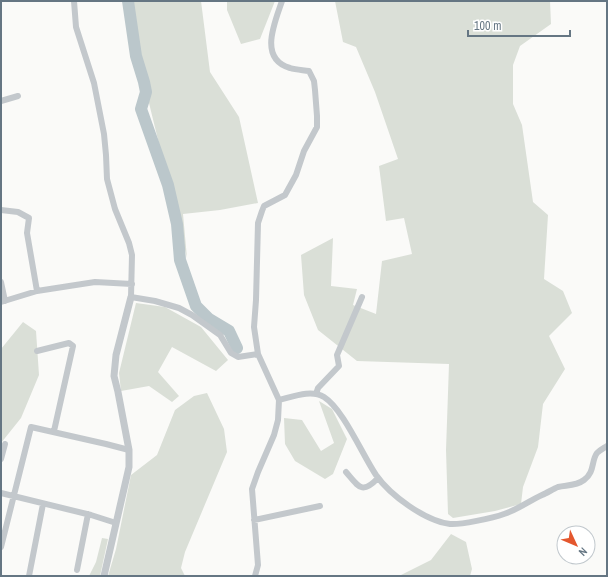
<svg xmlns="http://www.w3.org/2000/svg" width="608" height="577" viewBox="0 0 608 577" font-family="'Archivo Narrow',sans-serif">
<rect width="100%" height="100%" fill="#fafaf8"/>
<path fill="#dadfd7" d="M 124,1 L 201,1 L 210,72 L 239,117 L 258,203 L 220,210 L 183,214 L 187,258 Z
M 227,1 L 275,1 L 260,39 L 241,44 L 227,10 Z
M 335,1 L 550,1 L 551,24 L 520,46 L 513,65 L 513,104 L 522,125 L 533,202 L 548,215 L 544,279 L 563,291 L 572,313 L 549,336 L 565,369 L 543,404 L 538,447 L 523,487 L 521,504 L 495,511 L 453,518 L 448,514 L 446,450 L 449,364 L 357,361 L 318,330 L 304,295 L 301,255 L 333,238 L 331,286 L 357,289 L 353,305 L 376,314 L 382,261 L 412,254 L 404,218 L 386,221 L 379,166 L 398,159 L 375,92 L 356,47 L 343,42 Z
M 136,303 L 165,307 L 201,327 L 228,360 L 216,371 L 172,347 L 158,372 L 179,396 L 172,402 L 149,386 L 121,391 L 119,373 Z
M 23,322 L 36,331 L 39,375 L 21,418 L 1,443 L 1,349 Z
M 207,393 L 224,429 L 227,452 L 185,552 L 181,568 L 185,576 L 108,576 L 116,549 L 131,475 L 157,455 L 175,410 L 194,396 Z
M 319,401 L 332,409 L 347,439 L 333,474 L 325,479 L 295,461 L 285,444 L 284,418 L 302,420 L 321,451 L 334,443 Z
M 451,534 L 466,542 L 472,569 L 470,576 L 399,576 L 431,560 Z
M 102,538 L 108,539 L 100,576 L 89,576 L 96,562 Z"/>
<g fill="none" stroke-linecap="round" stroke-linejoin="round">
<path stroke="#bbc7cb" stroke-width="12" d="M 128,1 L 136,56 L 144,82 L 146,92 L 141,109 L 168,185 L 177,224 L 180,260 L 196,306 L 209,319 L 229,331 L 237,348"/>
<path stroke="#c3c8cc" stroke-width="6" d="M 74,1 L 76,27 L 94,83 L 104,134 L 106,155 L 107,179 L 115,209 L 129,243 L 132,255 L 131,297 L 155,301 L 179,308 L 192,315 L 220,335 L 231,353 L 238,357 L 258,354
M 1,101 L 18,96
M 1,210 L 18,212 L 29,218 L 27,233 L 37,291
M 1,282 L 5,301
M 1,302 L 37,291 L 95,282 L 132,284
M 37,351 L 69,343 L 73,346 L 54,431
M 316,394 L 318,388 L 339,366 L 337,355 L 362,297
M 279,400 C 292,397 311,389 324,397 C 343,409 362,454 376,475 C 390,495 425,521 450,524 C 460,525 493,518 504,514 C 517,510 529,501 542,495 C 547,493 553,489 558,487 C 567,485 576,486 584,480 C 595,472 591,461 597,453 C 600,450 604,448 607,446
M 1,459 L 5,444
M 346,472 C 359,487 362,495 378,478
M 1,493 L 91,515 L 116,523
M 254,520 L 320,506
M 1,547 L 31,427 L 106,444 L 129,450
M 77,570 L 88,514
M 29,576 L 43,504
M 255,576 L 258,565 L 252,489 L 258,472 L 274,435 L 278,420 L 279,400 L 258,354 L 254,327 L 256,300 L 258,223 L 262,211 L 264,206 L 285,195 L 296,175 L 304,151 L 317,127 L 317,116 L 315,90 L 314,81 L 309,71 C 303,70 296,70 290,68 C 258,59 275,22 282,1"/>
<path stroke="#c3c8cc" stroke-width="7" d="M 104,576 L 129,467 L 129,450 L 118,392 L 114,376 L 116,355 L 131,297"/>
</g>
<rect width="608" height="577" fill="none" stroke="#657683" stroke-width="4"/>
<g transform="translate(576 545) rotate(134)"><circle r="19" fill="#ffffff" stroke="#c1c8cd"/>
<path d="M0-3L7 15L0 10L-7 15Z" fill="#e4572e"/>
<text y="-6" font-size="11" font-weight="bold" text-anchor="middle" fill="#657683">N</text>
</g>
<path d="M468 30v6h102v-6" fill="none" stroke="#657683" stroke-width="2"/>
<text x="474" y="30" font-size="12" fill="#657683" stroke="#ffffff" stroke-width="3" paint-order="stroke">100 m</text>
</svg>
